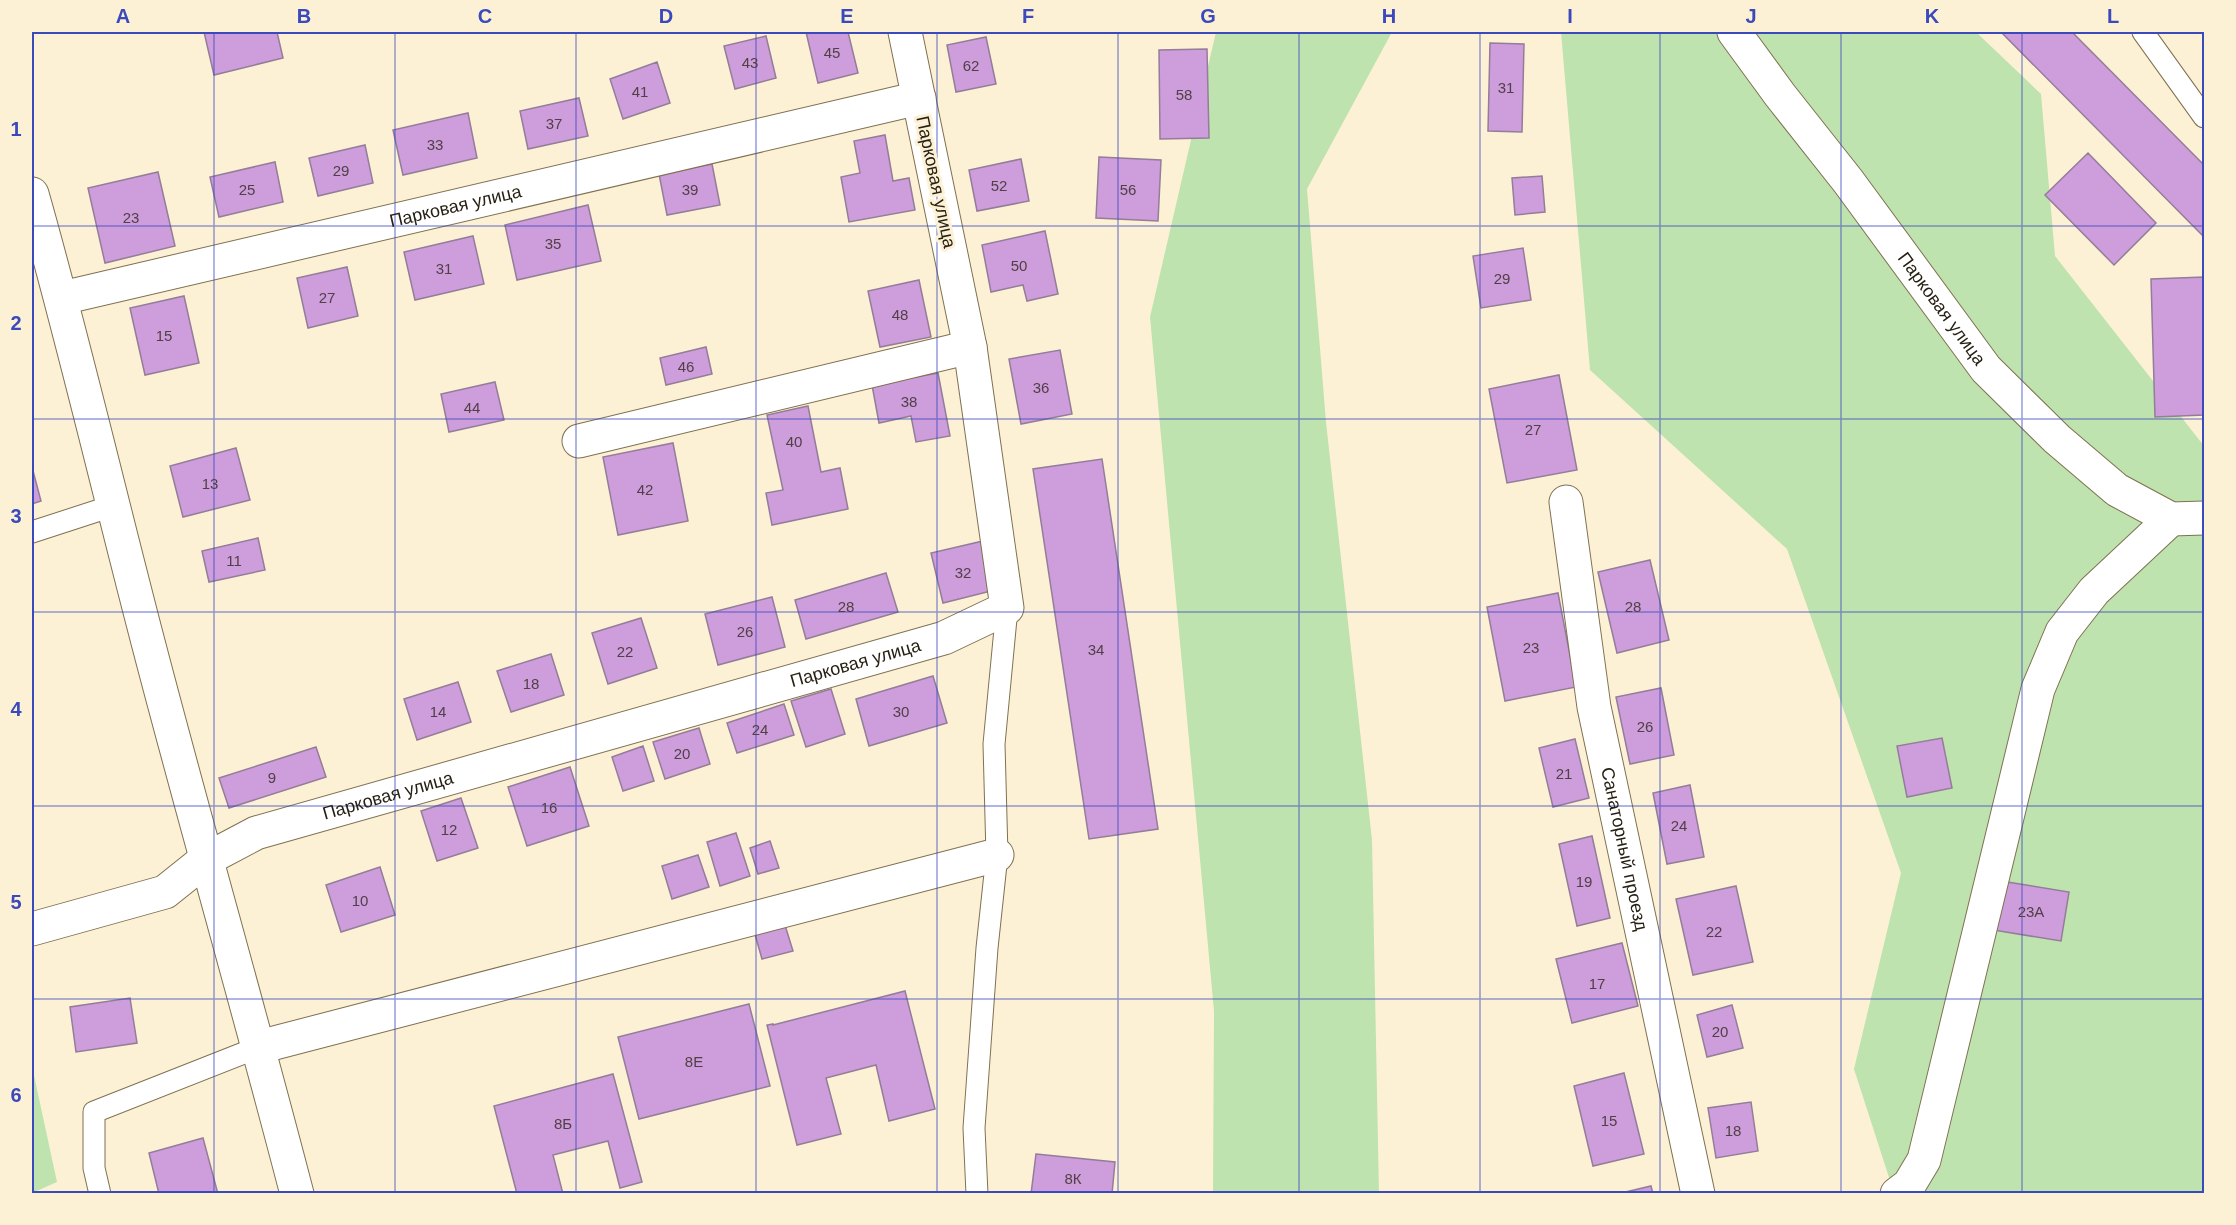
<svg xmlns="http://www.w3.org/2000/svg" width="2236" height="1225" viewBox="0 0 2236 1225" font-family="Helvetica,sans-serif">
<rect width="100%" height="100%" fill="#fdf1d5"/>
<path fill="#bee3ae" d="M 1216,32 L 1392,32 L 1307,189 L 1326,422 L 1372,840 L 1379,1193 L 1213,1193 L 1214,1011 L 1150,317 Z
M 1561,32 L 1976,32 L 2041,94 L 2055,256 L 2204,446 L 2204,1193 L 1894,1193 L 1854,1069 L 1901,873 L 1787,549 L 1590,370 Z
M 32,1066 L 57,1182 L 32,1193 Z"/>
<path fill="#ce9ddb" stroke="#937d99" stroke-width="1.5" d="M 204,32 L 277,32 L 283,58 L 214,75 Z
M 806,32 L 848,32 L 858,73 L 818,83 Z
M 2001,32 L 2072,32 L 2204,165 L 2203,236 Z
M 766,36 L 776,78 L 735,89 L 724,46 Z
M 986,37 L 996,84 L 956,92 L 947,45 Z
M 1490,43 L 1524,44 L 1522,132 L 1488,131 Z
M 1207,49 L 1209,138 L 1160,139 L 1159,50 Z
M 657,62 L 670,103 L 623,119 L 610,79 Z
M 579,98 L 588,136 L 528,149 L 520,111 Z
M 468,113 L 477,158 L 403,175 L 393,130 Z
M 885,135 L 893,181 L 909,178 L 915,210 L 849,222 L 841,177 L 860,173 L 854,141 Z
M 365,145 L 373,183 L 318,196 L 309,158 Z
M 2088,153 L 2156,223 L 2114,265 L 2045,195 Z
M 1099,157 L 1161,160 L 1158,221 L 1096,218 Z
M 1021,159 L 1029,201 L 977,211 L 969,170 Z
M 275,162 L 283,202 L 219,217 L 210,177 Z
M 712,164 L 720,205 L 667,215 L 659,174 Z
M 158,172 L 175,246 L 105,263 L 88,188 Z
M 1542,176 L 1545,212 L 1515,215 L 1512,178 Z
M 588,205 L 601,261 L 517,280 L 505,225 Z
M 1045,231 L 1058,294 L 1027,301 L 1023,285 L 991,292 L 982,245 Z
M 473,236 L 484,284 L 415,300 L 404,252 Z
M 1523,248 L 1531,300 L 1481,308 L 1473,256 Z
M 347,267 L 358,316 L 308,328 L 297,278 Z
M 2204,277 L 2204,415 L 2155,417 L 2151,279 Z
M 919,280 L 931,337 L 880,347 L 868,291 Z
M 184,296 L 199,363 L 145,375 L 130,308 Z
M 706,347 L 712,374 L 666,385 L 660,358 Z
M 1060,350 L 1072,414 L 1021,424 L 1009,359 Z
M 938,373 L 950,436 L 916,442 L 911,416 L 879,423 L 872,385 Z
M 1559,375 L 1577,470 L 1507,483 L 1489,389 Z
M 495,382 L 504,420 L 449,432 L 441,394 Z
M 808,406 L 821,472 L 840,468 L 848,509 L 772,525 L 766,493 L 783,490 L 767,415 Z
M 673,443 L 688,521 L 618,535 L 603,457 Z
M 236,448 L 250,500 L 183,517 L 170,466 Z
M 1102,459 L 1158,829 L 1089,839 L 1033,469 Z
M 32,467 L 41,501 L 32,504 Z
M 258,538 L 265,570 L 209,582 L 202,551 Z
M 983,541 L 995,590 L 943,603 L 931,553 Z
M 1650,560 L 1669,640 L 1617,653 L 1598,572 Z
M 886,573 L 898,612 L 806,639 L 795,600 Z
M 1558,593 L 1576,687 L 1505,701 L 1487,607 Z
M 772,597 L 785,647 L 718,665 L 705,614 Z
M 641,618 L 657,668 L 608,684 L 592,633 Z
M 551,654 L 564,695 L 511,712 L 497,671 Z
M 933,676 L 947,723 L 869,746 L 856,699 Z
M 458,682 L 471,722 L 417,740 L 404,699 Z
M 1661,688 L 1674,755 L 1630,764 L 1616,697 Z
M 831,689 L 845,734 L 806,747 L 791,701 Z
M 784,704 L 794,735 L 737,753 L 727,723 Z
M 699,728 L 710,764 L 665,779 L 653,742 Z
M 1942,738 L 1952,788 L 1907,797 L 1897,746 Z
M 1575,739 L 1589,798 L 1553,807 L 1539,748 Z
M 643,746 L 654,781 L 623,791 L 612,757 Z
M 316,747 L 326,777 L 229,808 L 219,778 Z
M 570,767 L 589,826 L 527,846 L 508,787 Z
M 1690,785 L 1704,857 L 1667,864 L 1653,793 Z
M 461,798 L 478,848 L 437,861 L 421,811 Z
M 736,833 L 750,876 L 720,886 L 707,842 Z
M 1592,836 L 1610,918 L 1577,926 L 1559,844 Z
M 770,841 L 779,868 L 758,874 L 750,848 Z
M 698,855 L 709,887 L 672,899 L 662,866 Z
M 380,867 L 395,915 L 341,932 L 326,885 Z
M 2001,881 L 2069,892 L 2061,941 L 1993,930 Z
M 1736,886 L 1753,962 L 1693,975 L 1676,899 Z
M 784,922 L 793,951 L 762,959 L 754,931 Z
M 1622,943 L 1638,1006 L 1572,1023 L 1556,959 Z
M 905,991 L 935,1109 L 889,1121 L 876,1065 L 826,1078 L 841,1134 L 797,1145 L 767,1025 L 773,1024 L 773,1025 Z
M 130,998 L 137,1043 L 76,1052 L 70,1007 Z
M 749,1004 L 770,1086 L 639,1119 L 618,1037 Z
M 1732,1005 L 1743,1048 L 1707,1057 L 1697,1015 Z
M 1624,1073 L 1644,1154 L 1593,1166 L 1574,1086 Z
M 613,1074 L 642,1182 L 620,1188 L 608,1141 L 553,1155 L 563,1194 L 517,1194 L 494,1106 Z
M 1751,1102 L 1758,1151 L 1716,1158 L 1708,1108 Z
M 203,1138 L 218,1194 L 159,1194 L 149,1153 Z
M 1036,1154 L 1115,1162 L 1112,1194 L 1031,1194 Z
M 1651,1186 L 1653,1194 L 1617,1194 Z"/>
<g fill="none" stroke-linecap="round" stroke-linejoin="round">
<g stroke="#7f7151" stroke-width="23">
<path id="lane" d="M 2143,32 L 2204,117
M 32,532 L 112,506
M 100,1194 L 94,1168 L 94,1112 L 259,1047
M 977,1194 L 974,1128 L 987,948 L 997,855 L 994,744 L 1007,608"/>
</g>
<g stroke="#7f7151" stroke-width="35">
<g id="street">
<path id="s1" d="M 1734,32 L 1780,95 L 1848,181 L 1986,369 L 2057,439 L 2117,490 L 2171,519 L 2204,518"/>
<path d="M 32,194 C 74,342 109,493 148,642 C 196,826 249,1009 297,1194"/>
<path id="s2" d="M 62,298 L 919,98"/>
<path d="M 579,441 L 970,347"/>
<path id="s3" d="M 1566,502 L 1594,707 L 1698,1194"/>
<path id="s4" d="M 32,929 L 165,892 L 205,860 L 256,833 L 944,638 L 1007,608 L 970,347 L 905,32"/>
<path d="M 259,1047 L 997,855"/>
<path d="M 1897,1194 L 1909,1185 L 1924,1160 L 2038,689 L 2062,632 L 2094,591 L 2171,519"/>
</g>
</g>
<use href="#lane" stroke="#fff" stroke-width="21"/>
<use href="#street" stroke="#fff" stroke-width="33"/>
</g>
<path fill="none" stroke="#3a49bc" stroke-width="1.5" stroke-opacity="0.55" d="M 214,32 L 214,1194M 395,32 L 395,1194M 576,32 L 576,1194M 756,32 L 756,1194M 937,32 L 937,1194M 1118,32 L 1118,1194M 1299,32 L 1299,1194M 1480,32 L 1480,1194M 1660,32 L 1660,1194M 1841,32 L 1841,1194M 2022,32 L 2022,1194M 32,226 L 2204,226M 32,419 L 2204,419M 32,612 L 2204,612M 32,806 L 2204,806M 32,999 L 2204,999"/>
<g text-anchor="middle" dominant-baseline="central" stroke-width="6" stroke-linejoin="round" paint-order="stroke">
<g font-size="15" fill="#514046">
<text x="832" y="52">45</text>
<text x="750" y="62">43</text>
<text x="971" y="65">62</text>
<text x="1506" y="87">31</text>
<text x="640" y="91">41</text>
<text x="1184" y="94">58</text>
<text x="554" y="123">37</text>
<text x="435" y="144">33</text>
<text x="341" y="170">29</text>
<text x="999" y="185">52</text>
<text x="247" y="189">25</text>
<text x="690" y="189">39</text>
<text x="1128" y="189">56</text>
<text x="131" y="217">23</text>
<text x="553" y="243">35</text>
<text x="1019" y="265">50</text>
<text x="444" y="268">31</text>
<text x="1502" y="278">29</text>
<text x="327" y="297">27</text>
<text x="900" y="314">48</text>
<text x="164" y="335">15</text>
<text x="686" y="366">46</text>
<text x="1041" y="387">36</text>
<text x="909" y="401">38</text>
<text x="472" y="407">44</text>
<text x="1533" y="429">27</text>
<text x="794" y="441">40</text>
<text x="210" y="483">13</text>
<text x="645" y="489">42</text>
<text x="234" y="560">11</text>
<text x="963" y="572">32</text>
<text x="846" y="606">28</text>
<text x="1633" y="606">28</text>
<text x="745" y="631">26</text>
<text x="1531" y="647">23</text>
<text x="1096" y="649">34</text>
<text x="625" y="651">22</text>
<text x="531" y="683">18</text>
<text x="438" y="711">14</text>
<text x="901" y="711">30</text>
<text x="1645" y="726">26</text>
<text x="760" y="729">24</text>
<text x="682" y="753">20</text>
<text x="1564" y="773">21</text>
<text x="272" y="777">9</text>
<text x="549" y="807">16</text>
<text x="1679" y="825">24</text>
<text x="449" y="829">12</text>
<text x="1584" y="881">19</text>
<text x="360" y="900">10</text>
<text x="2031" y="911">23А</text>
<text x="1714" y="931">22</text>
<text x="1597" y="983">17</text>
<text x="1720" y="1031">20</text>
<text x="694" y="1061">8Е</text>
<text x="1609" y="1120">15</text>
<text x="563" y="1123">8Б</text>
<text x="1733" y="1130">18</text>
<text x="1073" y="1178">8К</text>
</g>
<g font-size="18" fill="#272114" stroke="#fdf1d5">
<text transform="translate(936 182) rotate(78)">Парковая улица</text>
<text stroke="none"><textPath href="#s2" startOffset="404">Парковая улица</textPath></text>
<text stroke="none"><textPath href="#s1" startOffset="346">Парковая улица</textPath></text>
<text stroke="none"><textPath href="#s4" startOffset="870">Парковая улица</textPath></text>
<text stroke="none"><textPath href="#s4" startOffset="384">Парковая улица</textPath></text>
<text stroke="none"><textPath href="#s3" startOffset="352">Санаторный проезд</textPath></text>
</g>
</g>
<rect width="2236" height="1225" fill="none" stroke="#fdf1d5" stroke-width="66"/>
<rect x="33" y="33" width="2170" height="1159" fill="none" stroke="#3a49bc" stroke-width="2"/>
<g font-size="20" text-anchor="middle" font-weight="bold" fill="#3a49bc">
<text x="123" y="23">A</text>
<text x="304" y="23">B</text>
<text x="485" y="23">C</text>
<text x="666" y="23">D</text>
<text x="847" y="23">E</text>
<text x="1028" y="23">F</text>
<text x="1208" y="23">G</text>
<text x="1389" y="23">H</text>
<text x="1570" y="23">I</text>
<text x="1751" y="23">J</text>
<text x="1932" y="23">K</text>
<text x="2113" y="23">L</text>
<text x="16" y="136">1</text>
<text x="16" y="330">2</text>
<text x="16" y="523">3</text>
<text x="16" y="716">4</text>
<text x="16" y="909">5</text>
<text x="16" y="1102">6</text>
</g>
</svg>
